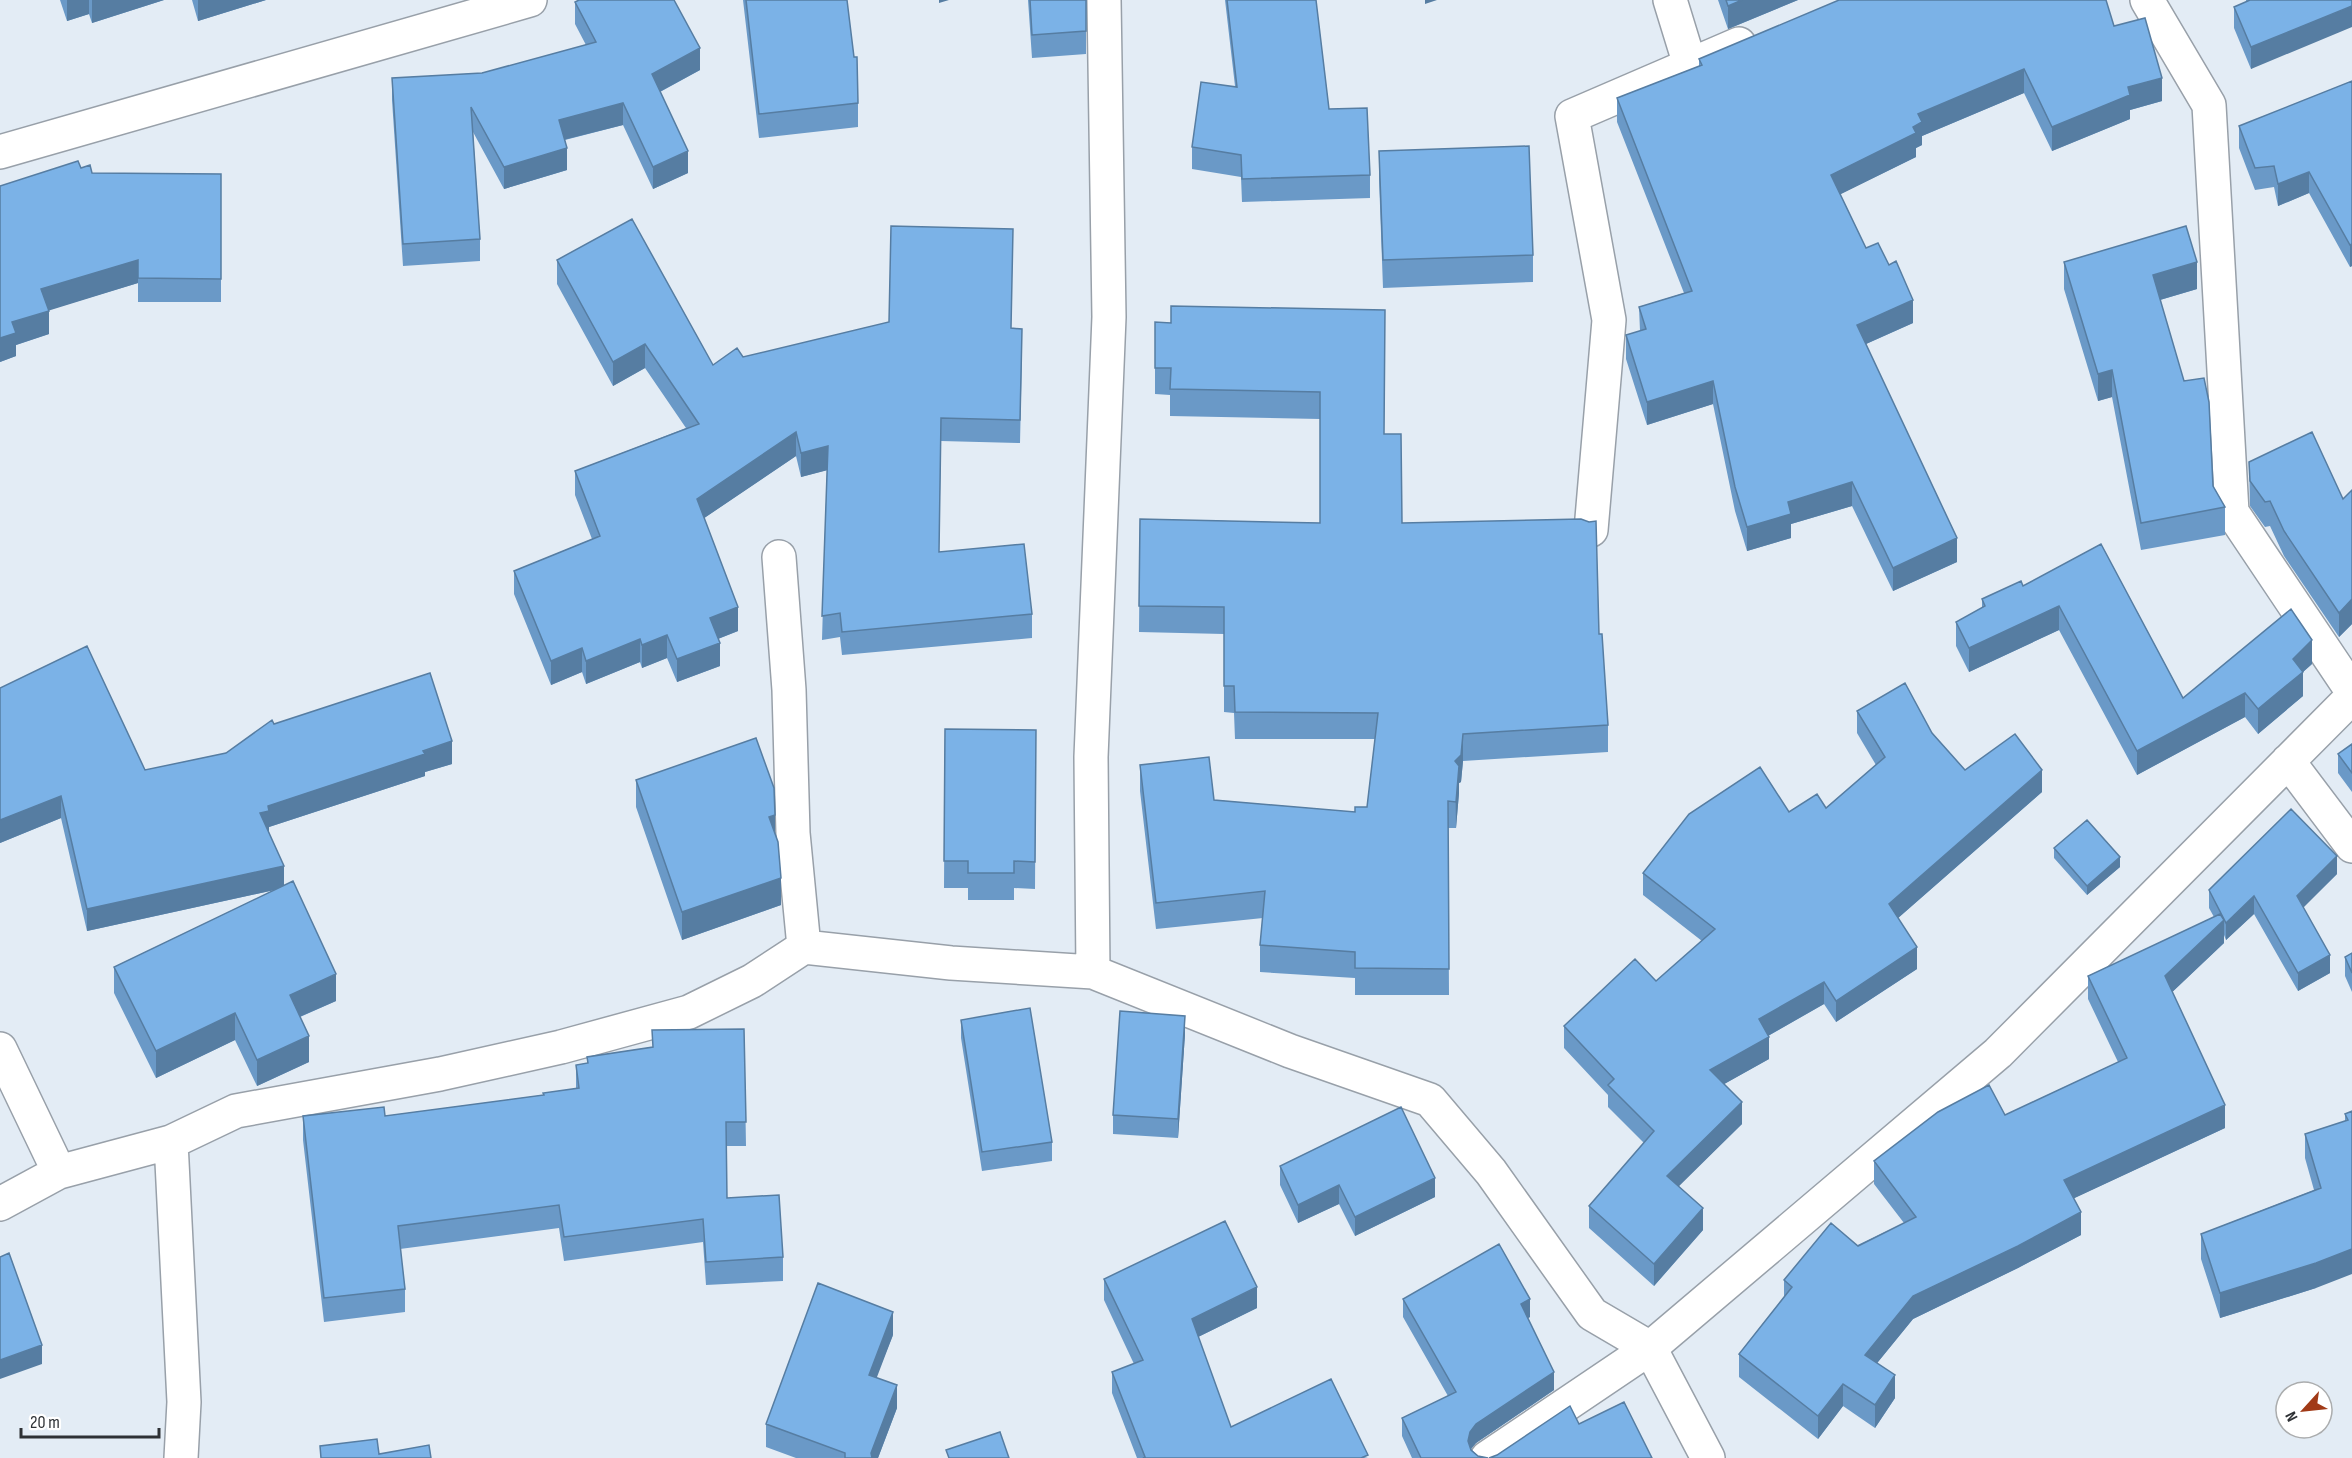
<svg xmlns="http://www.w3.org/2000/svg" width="2352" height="1458" viewBox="0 0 2352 1458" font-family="'Sofia Sans Condensed',sans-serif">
<rect width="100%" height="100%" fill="#e3ecf5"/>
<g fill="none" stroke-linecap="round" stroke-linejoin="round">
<g stroke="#98a0a9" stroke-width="36">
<path id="minor" d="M 1670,0 L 1690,65
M 2147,0 L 2209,105 L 2232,512 L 2352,691
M 0,152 L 530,0
M 1591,530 L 1609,320 L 1572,116 L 1739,44
M 779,557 L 789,690 L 793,833 L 804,947
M 2288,761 L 2352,846
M 1093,972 L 1091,757 L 1109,317 L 1104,0
M 0,1049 L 59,1172
M 171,1142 L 184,1402 L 181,1458
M 0,1204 L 59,1172 L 171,1142 L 236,1111 L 440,1074 L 561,1047 L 689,1012 L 752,981 L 804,947 L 951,963 L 1093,972 L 1290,1051 L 1430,1100 L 1491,1172 L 1592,1314 L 1650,1348 L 1708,1458
M 1487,1458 L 1650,1348 L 1998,1053 L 2352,697"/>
</g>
<use href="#minor" stroke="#fff" stroke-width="33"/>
</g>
<path fill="#6a99c7" d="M 60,0 L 164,0 L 92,23 L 89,14 L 67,21 Z
M 192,0 L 266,0 L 198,21 Z
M 743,0 L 847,0 L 858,103 L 858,127 L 759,138 Z
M 1028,0 L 1086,0 L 1086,54 L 1032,58 Z
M 1225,0 L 1316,0 L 1329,109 L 1370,175 L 1370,198 L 1242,202 L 1241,177 L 1192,169 L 1192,147 L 1235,86 Z
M 1718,0 L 1798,0 L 1728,29 Z
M 2246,0 L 2352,0 L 2251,69 L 2234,28 L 2234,7 L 2246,2 Z
M 575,2 L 700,70 L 660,92 L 688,173 L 653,189 L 623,125 L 565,140 L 567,170 L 504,189 L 473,132 L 480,239 L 480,261 L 403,266 L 392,100 L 392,78 L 482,73 L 586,45 L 575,24 Z
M 2114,26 L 2162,101 L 2130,110 L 2130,119 L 2052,151 L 2024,93 L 1922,136 L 1922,145 L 1916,148 L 1916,157 L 1840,194 L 1866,248 L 1913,323 L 1866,344 L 1957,562 L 1893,591 L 1852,506 L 1791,524 L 1791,538 L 1747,551 L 1735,511 L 1713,404 L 1647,425 L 1626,359 L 1626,335 L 1640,331 L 1639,307 L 1684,293 L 1617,122 L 1617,98 L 1699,66 L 1699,59 Z
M 2352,81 L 2352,266 L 2350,267 L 2309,193 L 2278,206 L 2274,187 L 2255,190 L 2239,148 L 2239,126 Z
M 1379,151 L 1533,255 L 1533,282 L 1383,288 L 1379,178 Z
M 81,168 L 92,173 L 221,174 L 221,302 L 138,302 L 138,283 L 48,310 L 49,334 L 16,345 L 16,356 L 0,362 L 0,186 Z
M 557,260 L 713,365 L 743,357 L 1011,328 L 1022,352 L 1020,443 L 941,441 L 939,552 L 1032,614 L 1032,638 L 842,655 L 840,637 L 822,640 L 827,470 L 801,477 L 796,456 L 704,518 L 738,631 L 718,639 L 720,666 L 677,682 L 667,658 L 642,668 L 640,662 L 586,684 L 582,672 L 551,685 L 514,594 L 514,571 L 592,539 L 575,495 L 575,471 L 686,428 L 645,368 L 613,386 L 557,284 Z
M 2064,262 L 2197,289 L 2160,300 L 2213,486 L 2225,507 L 2225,535 L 2141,550 L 2112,397 L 2098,401 L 2064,289 Z
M 1385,310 L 1384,434 L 1402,523 L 1599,634 L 1608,725 L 1608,752 L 1463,761 L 1461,782 L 1459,783 L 1459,793 L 1456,828 L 1448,828 L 1449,995 L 1355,995 L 1355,978 L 1260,972 L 1260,945 L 1263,918 L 1156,929 L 1140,791 L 1140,765 L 1214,800 L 1355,812 L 1367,807 L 1375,739 L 1235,739 L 1234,713 L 1224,712 L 1224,634 L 1139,632 L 1140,519 L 1320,523 L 1320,419 L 1170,416 L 1170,395 L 1155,394 L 1155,322 L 1171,323 Z
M 2249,462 L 2343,499 L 2352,490 L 2352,624 L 2339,637 L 2284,556 L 2270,526 L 2265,527 L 2250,506 Z
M 2101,544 L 2183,698 L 2312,664 L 2303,672 L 2303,696 L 2258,734 L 2245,717 L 2137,775 L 2059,630 L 1969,672 L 1956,646 L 1956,622 L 1982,608 L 1982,599 L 2023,586 Z
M 0,688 L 145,770 L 226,753 L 274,724 L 452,764 L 425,772 L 425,776 L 269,827 L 269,832 L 284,885 L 336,1001 L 300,1017 L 309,1062 L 257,1086 L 235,1040 L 156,1078 L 114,993 L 114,967 L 274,890 L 87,931 L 61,818 L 0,843 Z
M 1857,711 L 1932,733 L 1965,770 L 2042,792 L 1898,918 L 1917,969 L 1836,1022 L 1824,1004 L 1768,1036 L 1769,1059 L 1724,1084 L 1742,1124 L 1678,1186 L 1703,1230 L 1654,1286 L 1589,1228 L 1589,1206 L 1644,1143 L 1608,1107 L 1608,1095 L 1564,1048 L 1564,1026 L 1656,981 L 1702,941 L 1643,895 L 1643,873 L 1789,812 L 1826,808 L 1876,765 L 1857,733 Z
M 945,729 L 1036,730 L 1035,889 L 1014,888 L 1014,900 L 968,900 L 968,888 L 944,888 Z
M 2352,744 L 2352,792 L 2338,773 L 2338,754 Z
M 636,780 L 775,834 L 781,905 L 682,940 L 636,807 Z
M 2054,848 L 2120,867 L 2087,895 L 2054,858 Z
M 2337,874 L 2303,907 L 2330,973 L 2298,991 L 2254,914 L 2226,940 L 2224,935 L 2224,943 L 2172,992 L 2225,1128 L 2074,1198 L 2081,1235 L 2018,1268 L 1913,1319 L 1877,1363 L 1895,1398 L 1875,1428 L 1843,1406 L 1818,1439 L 1739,1377 L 1739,1354 L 1784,1297 L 1784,1280 L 1904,1223 L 1874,1184 L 1874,1161 L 2005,1115 L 2118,1062 L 2088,999 L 2088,976 L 2214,917 L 2209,908 L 2209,890 Z
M 2352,953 L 2352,992 L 2345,976 L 2345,957 Z
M 961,1020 L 1052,1142 L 1052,1161 L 982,1171 L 961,1038 Z
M 744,1029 L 746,1146 L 726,1146 L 727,1198 L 783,1257 L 783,1281 L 706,1285 L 703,1242 L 564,1261 L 559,1228 L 400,1249 L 405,1289 L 405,1312 L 324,1322 L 303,1140 L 303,1116 L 385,1116 L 543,1095 L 576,1089 L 576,1065 L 587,1063 L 587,1057 L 652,1047 Z
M 1185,1034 L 1178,1138 L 1113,1134 L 1113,1115 Z
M 2352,1111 L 2316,1288 L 2220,1318 L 2201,1259 L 2201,1234 L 2314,1190 L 2305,1158 L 2305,1134 L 2345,1121 L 2345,1114 Z
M 1280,1166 L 1435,1197 L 1355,1236 L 1339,1204 L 1298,1223 L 1280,1185 Z
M 1104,1279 L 1257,1308 L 1198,1337 L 1231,1427 L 1368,1458 L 1137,1458 L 1112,1393 L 1112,1372 L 1134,1364 L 1104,1300 Z
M 1403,1299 L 1530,1317 L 1528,1318 L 1554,1390 L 1476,1443 L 1471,1449 L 1478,1456 L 1488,1458 L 1412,1458 L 1402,1436 L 1402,1418 L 1448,1396 L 1403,1317 Z
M 893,1335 L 876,1377 L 897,1408 L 878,1458 L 796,1458 L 766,1447 L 766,1424 Z"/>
<path fill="#567da2" d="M 67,0 L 89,0 L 89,14 L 67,21 Z
M 92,0 L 164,0 L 92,23 Z
M 198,0 L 266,0 L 198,21 Z
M 939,0 L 949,0 L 939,3 Z
M 1425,0 L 1437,0 L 1425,4 Z
M 1742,0 L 1798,0 L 1728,29 L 1728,6 Z
M 2352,6 L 2352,27 L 2251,69 L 2251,47 Z
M 700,48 L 700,70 L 652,96 L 652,74 Z
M 2024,69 L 2024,93 L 1922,136 L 1922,145 L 1916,148 L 1916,157 L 1831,199 L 1831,175 L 1918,114 Z
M 2162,78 L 2162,101 L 2130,110 L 2130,119 L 2052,151 L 2052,127 L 2128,87 Z
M 623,103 L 623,125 L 559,141 L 559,120 Z
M 567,148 L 567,170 L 504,189 L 504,167 Z
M 688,151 L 688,173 L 653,189 L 653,167 Z
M 2309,172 L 2309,193 L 2278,206 L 2278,184 Z
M 2352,244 L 2352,266 L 2350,267 L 2350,245 Z
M 138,260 L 138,283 L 41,313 L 41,289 Z
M 2197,262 L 2197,289 L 2153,302 L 2153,275 Z
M 1913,300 L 1913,323 L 1857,348 L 1857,325 Z
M 49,311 L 49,334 L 16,345 L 16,356 L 0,362 L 0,338 L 12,322 Z
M 645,344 L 645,368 L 613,386 L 613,362 Z
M 2112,370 L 2112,397 L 2098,401 L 2098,374 Z
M 1713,381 L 1713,404 L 1647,425 L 1647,402 Z
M 796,432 L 796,456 L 697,523 L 697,499 Z
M 828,446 L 828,470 L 801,477 L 801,453 Z
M 1852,482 L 1852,506 L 1791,524 L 1791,538 L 1747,551 L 1747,527 L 1788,502 Z
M 1957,538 L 1957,562 L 1893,591 L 1893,568 Z
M 2352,599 L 2352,624 L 2339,637 L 2339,613 Z
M 2059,606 L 2059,630 L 1969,672 L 1969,648 Z
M 738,607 L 738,631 L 710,642 L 710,618 Z
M 667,635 L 667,658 L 642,668 L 642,645 Z
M 640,639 L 640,662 L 586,684 L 586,661 Z
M 2312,640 L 2312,664 L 2303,672 L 2303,696 L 2258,734 L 2258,709 L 2293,659 Z
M 720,643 L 720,666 L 677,682 L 677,659 Z
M 582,648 L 582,672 L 551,685 L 551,661 Z
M 2245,693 L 2245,717 L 2137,775 L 2137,751 Z
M 1463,734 L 1463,761 L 1461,782 L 1459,783 L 1459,793 L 1456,828 L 1455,761 Z
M 452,741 L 452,764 L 425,772 L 425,776 L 269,827 L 269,833 L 260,813 L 268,806 Z
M 2042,770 L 2042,792 L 1889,926 L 1889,904 Z
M 61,796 L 61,818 L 0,843 L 0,820 Z
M 775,815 L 775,842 L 769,817 Z
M 2337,856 L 2337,874 L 2297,914 L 2297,896 Z
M 2120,857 L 2120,867 L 2087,895 L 2087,886 Z
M 284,866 L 284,888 L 87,931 L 87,909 Z
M 781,878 L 781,905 L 682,940 L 682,912 Z
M 2254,896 L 2254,914 L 2226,940 L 2226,923 Z
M 2224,920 L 2224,943 L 2165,999 L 2165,976 Z
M 1917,947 L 1917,969 L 1836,1022 L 1836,1001 Z
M 2330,955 L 2330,973 L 2298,991 L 2298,973 Z
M 336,974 L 336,1001 L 290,1021 L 290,995 Z
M 1824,982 L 1824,1004 L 1759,1041 L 1759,1019 Z
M 235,1013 L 235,1040 L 156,1078 L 156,1051 Z
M 1185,1016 L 1185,1034 L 1178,1138 L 1178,1119 Z
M 309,1036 L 309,1062 L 257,1086 L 257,1060 Z
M 1769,1037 L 1769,1059 L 1710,1092 L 1710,1070 Z
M 1742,1102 L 1742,1124 L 1667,1198 L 1667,1176 Z
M 2225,1105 L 2225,1128 L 2064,1203 L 2064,1180 Z
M 1435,1178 L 1435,1197 L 1355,1236 L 1355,1217 Z
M 1339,1185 L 1339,1204 L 1298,1223 L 1298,1205 Z
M 1703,1208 L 1703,1230 L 1654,1286 L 1654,1264 Z
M 2081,1212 L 2081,1235 L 2018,1268 L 1913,1319 L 1865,1378 L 1865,1355 L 1913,1296 Z
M 2352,1249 L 2352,1274 L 2316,1288 L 2220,1318 L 2220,1293 Z
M 1257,1287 L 1257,1308 L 1192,1340 L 1192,1319 Z
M 1530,1299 L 1530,1317 L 1521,1322 L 1521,1304 Z
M 893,1312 L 893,1335 L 869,1398 L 869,1375 Z
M 42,1345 L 42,1364 L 0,1379 L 0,1360 Z
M 1554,1372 L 1554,1390 L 1476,1443 L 1470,1450 L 1468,1441 L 1470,1432 L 1476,1424 Z
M 1895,1375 L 1895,1398 L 1875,1428 L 1875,1405 Z
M 1843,1384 L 1843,1406 L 1818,1439 L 1818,1416 Z
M 897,1385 L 897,1408 L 878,1458 L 871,1458 L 871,1453 Z"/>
<path fill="#7bb2e7" stroke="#567da2" stroke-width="1.5" d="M 579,0 L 674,0 L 700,48 L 652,74 L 688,151 L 653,167 L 623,103 L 559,120 L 567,148 L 504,167 L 471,107 L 480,239 L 403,244 L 392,78 L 482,73 L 596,42 L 575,2 Z
M 746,0 L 847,0 L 854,57 L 857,57 L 858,103 L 759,114 Z
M 1030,0 L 1086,0 L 1086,31 L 1032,35 Z
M 1227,0 L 1316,0 L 1329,109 L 1367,108 L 1370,175 L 1242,179 L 1241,155 L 1192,147 L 1201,82 L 1237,87 Z
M 1726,0 L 1742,0 L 1728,6 Z
M 1839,0 L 2106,0 L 2114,26 L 2145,18 L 2162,78 L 2128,87 L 2130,95 L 2052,127 L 2024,69 L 1918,114 L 1922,122 L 1913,127 L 1916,133 L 1831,175 L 1866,248 L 1878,243 L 1889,265 L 1896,261 L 1913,300 L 1857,325 L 1957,538 L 1893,568 L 1852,482 L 1788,502 L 1791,514 L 1747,527 L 1735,487 L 1713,381 L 1647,402 L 1626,335 L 1646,329 L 1639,307 L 1692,291 L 1617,98 L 1702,65 L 1699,59 Z
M 2250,0 L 2352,0 L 2352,6 L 2251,47 L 2234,7 Z
M 2352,81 L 2352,244 L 2350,245 L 2309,172 L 2278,184 L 2274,166 L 2255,168 L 2239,126 Z
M 1529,146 L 1533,255 L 1383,260 L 1379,151 Z
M 78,161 L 81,168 L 90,165 L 92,173 L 221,174 L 221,279 L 138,278 L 138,260 L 41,289 L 49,311 L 12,322 L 16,333 L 0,338 L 0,186 Z
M 632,219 L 713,365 L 737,348 L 743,357 L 889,322 L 891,226 L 1013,229 L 1011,328 L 1022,329 L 1020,420 L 941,418 L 939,552 L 1024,544 L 1032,614 L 842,632 L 840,613 L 822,616 L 828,446 L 801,453 L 796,432 L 697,499 L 738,607 L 710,618 L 720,643 L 677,659 L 667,635 L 642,645 L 640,639 L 586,661 L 582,648 L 551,661 L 514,571 L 600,536 L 575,471 L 699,424 L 645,344 L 613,362 L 557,260 Z
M 2186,226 L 2197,262 L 2153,275 L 2184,381 L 2204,378 L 2209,402 L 2213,486 L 2225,507 L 2141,523 L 2112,370 L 2098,374 L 2064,262 Z
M 1171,306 L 1385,310 L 1384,434 L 1401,434 L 1402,523 L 1581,519 L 1589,522 L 1596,521 L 1599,634 L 1602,634 L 1608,725 L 1463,734 L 1461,755 L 1455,761 L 1459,766 L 1456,802 L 1448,801 L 1449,969 L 1355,968 L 1355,952 L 1260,945 L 1265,891 L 1156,903 L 1140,765 L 1209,757 L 1214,800 L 1355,812 L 1355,807 L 1367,807 L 1378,713 L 1235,712 L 1234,686 L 1224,686 L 1224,607 L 1139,606 L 1140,519 L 1320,523 L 1320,392 L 1170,389 L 1171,368 L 1155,368 L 1155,322 L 1171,323 Z
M 2312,432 L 2343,499 L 2352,490 L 2352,599 L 2339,613 L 2284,531 L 2270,501 L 2265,502 L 2250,481 L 2249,462 Z
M 2101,544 L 2183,698 L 2291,609 L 2312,640 L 2293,659 L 2303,672 L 2258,709 L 2245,693 L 2137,751 L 2059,606 L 1969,648 L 1956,622 L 1985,606 L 1982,599 L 2021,581 L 2023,586 Z
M 87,646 L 145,770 L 226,753 L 272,720 L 274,724 L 430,673 L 452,741 L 423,751 L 425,754 L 268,806 L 269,811 L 260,813 L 284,866 L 87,909 L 61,796 L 0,820 L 0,688 Z
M 1905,683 L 1932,733 L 1965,770 L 2015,734 L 2042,770 L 1889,904 L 1917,947 L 1836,1001 L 1824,982 L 1759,1019 L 1769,1037 L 1710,1070 L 1742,1102 L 1667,1176 L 1703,1208 L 1654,1264 L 1589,1206 L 1654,1131 L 1608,1085 L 1614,1079 L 1564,1026 L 1635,959 L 1656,981 L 1715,929 L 1643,873 L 1689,814 L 1760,767 L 1789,812 L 1817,794 L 1826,808 L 1885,757 L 1857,711 Z
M 945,729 L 1036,730 L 1035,862 L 1014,861 L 1014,873 L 968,873 L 968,861 L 944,861 Z
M 756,738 L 774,788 L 775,815 L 769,817 L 778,842 L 781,878 L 682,912 L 636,780 Z
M 2352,744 L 2352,773 L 2338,754 Z
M 2291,809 L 2337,856 L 2297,896 L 2330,955 L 2298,973 L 2254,896 L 2226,923 L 2209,890 Z
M 2087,820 L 2120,857 L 2087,886 L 2054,848 Z
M 293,881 L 336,974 L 290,995 L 309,1036 L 257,1060 L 235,1013 L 156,1051 L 114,967 Z
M 2220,914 L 2224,920 L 2165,976 L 2225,1105 L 2064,1180 L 2081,1212 L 2018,1246 L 1913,1296 L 1865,1355 L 1895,1375 L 1875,1405 L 1843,1384 L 1818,1416 L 1739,1354 L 1792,1287 L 1784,1280 L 1831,1223 L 1858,1246 L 1916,1217 L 1874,1161 L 1938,1112 L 1989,1085 L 2005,1115 L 2127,1058 L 2088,976 Z
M 2352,953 L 2352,973 L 2345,957 Z
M 1030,1008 L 1052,1142 L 982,1152 L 961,1020 Z
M 1120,1011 L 1185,1016 L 1178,1119 L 1113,1115 Z
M 744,1029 L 746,1122 L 726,1122 L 727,1198 L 779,1195 L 783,1257 L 706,1262 L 703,1219 L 564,1237 L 559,1205 L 398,1226 L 405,1289 L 324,1298 L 303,1116 L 384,1107 L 385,1116 L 544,1095 L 543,1093 L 579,1088 L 576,1065 L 588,1063 L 587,1057 L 653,1047 L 652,1030 Z
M 1401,1107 L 1435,1178 L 1355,1217 L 1339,1185 L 1298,1205 L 1280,1166 Z
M 2352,1111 L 2352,1249 L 2316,1263 L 2220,1293 L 2201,1234 L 2321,1188 L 2305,1134 L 2348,1120 L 2345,1114 Z
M 1225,1221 L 1257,1287 L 1192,1319 L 1231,1427 L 1331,1379 L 1368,1455 L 1361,1458 L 1143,1458 L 1145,1457 L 1112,1372 L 1143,1360 L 1104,1279 Z
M 1499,1244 L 1530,1299 L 1521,1304 L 1554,1372 L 1476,1424 L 1470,1432 L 1468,1441 L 1471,1450 L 1478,1456 L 1488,1458 L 1421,1458 L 1402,1418 L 1456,1392 L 1403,1299 Z
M 9,1253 L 42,1345 L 0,1360 L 0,1257 Z
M 818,1283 L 893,1312 L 869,1375 L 897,1385 L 871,1453 L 872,1458 L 845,1458 L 845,1453 L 766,1424 Z
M 1624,1402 L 1652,1458 L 1489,1458 L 1497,1455 L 1570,1406 L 1579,1424 Z
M 1000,1432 L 1009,1458 L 949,1458 L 946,1450 Z
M 377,1439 L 379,1454 L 429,1445 L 431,1458 L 321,1458 L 320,1446 Z"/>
<g transform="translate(2304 1410) rotate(243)"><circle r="28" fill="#ffffff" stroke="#abadae" stroke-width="1.5"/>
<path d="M0-4.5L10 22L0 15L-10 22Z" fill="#a13a17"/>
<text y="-9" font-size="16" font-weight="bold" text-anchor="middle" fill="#2e3135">N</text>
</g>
<path d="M21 1428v9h138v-9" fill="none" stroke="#2e3135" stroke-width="3"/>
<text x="30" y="1428" font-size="18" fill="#2e3135" stroke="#ffffff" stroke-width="4.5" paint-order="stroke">20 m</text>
</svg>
